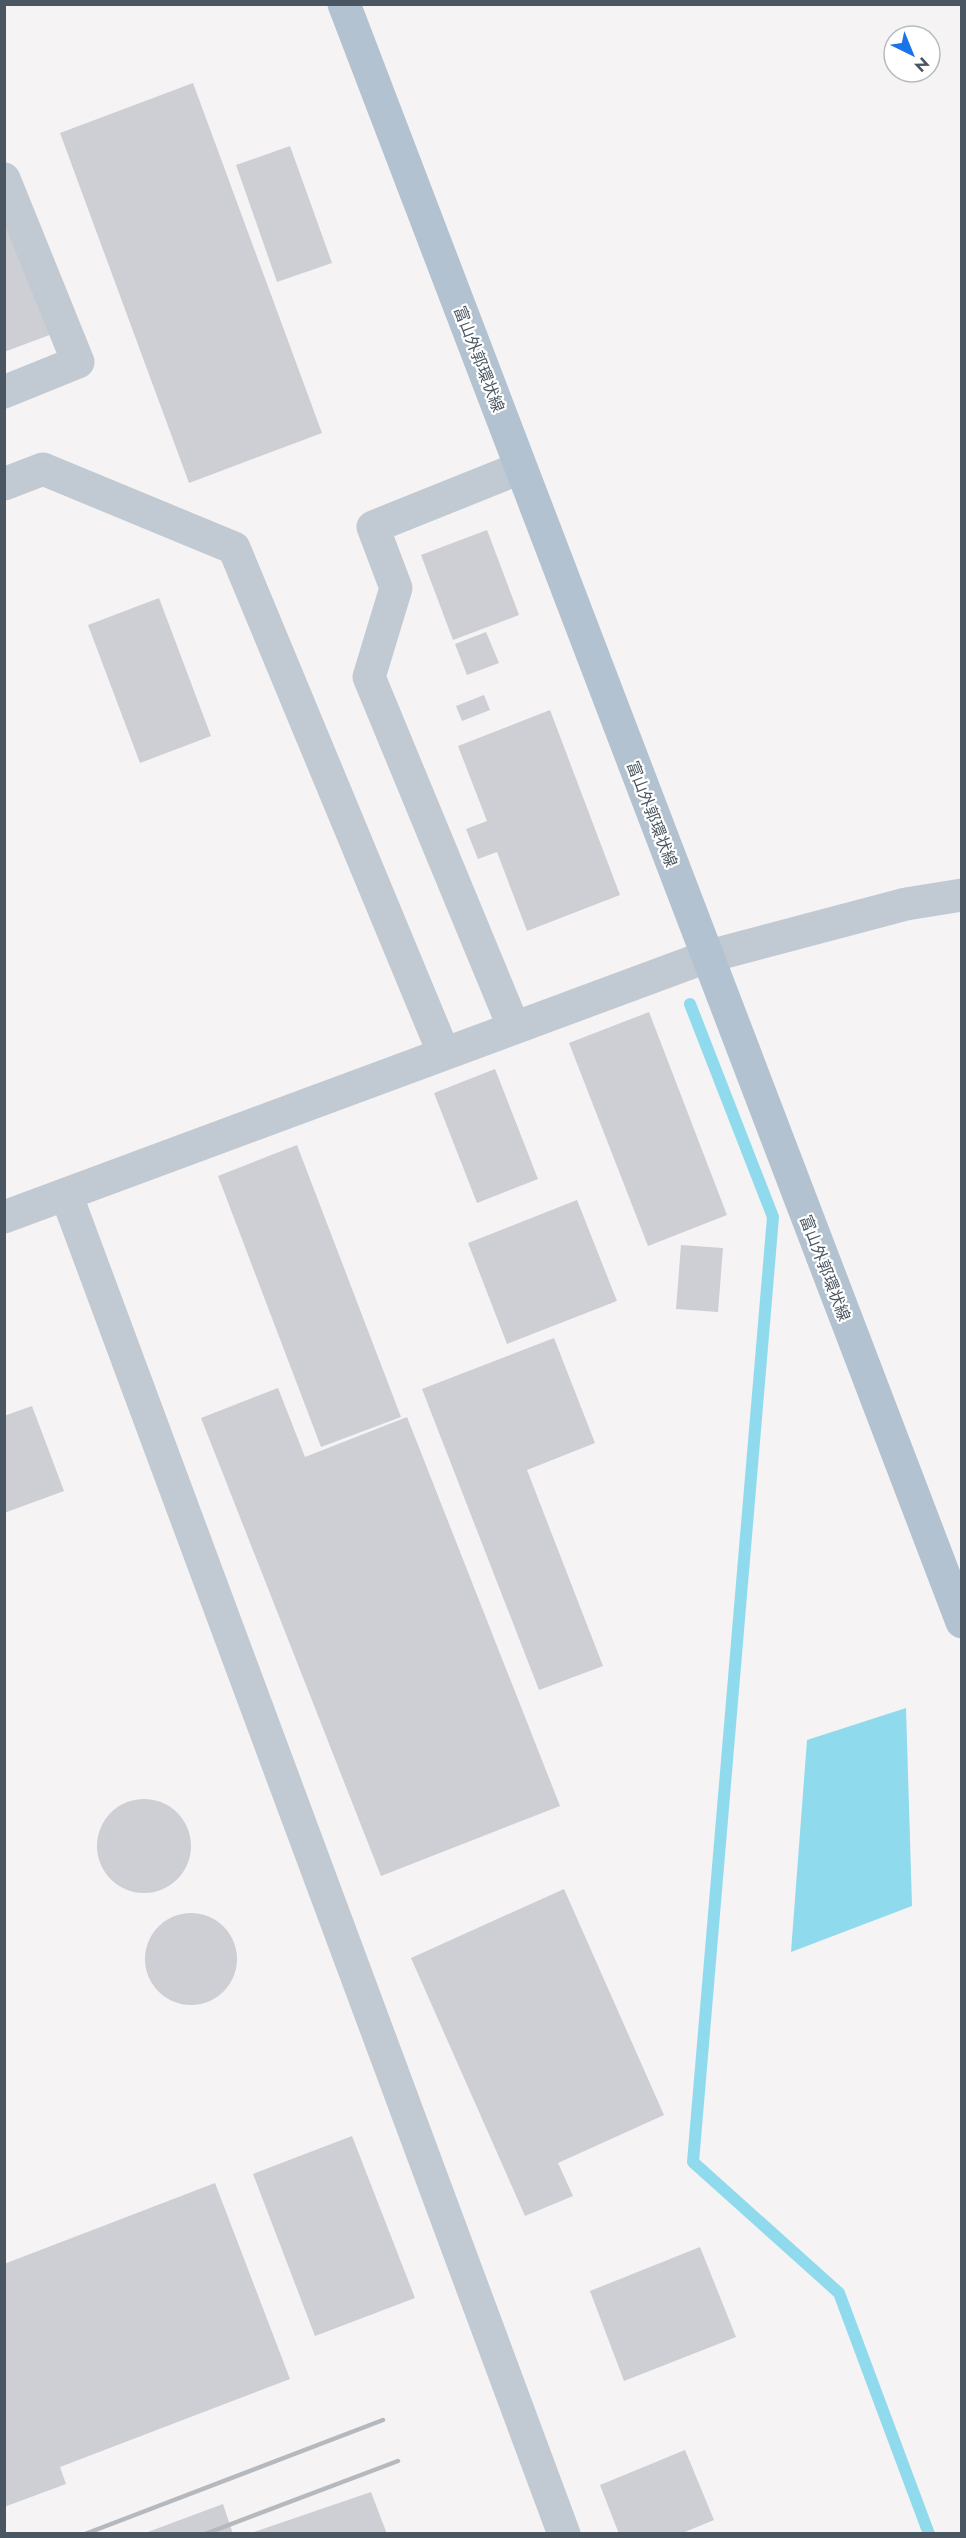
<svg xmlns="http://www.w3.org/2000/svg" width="966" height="2538" viewBox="0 0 966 2538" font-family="Jost,'Noto Sans JP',sans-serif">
<rect width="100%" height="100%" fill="#f5f3f3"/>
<path fill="#90daee" d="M 906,1708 L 912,1906 L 791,1952 L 807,1740 Z"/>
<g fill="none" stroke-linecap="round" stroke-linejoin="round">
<path stroke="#90daee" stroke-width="12" d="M 690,1004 L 773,1217 L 693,2162 L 839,2293 L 929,2534"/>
</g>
<path fill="#cdcfd5" d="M 193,83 L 322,433 L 189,483 L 60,133 Z
M 290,146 L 332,263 L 277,282 L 236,165 Z
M 4,202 L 55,333 L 4,352 Z
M 487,530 L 519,615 L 453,640 L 421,555 Z
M 159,598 L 211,736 L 140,763 L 88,625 Z
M 486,632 L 499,663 L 467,675 L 455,644 Z
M 484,695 L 490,710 L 462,721 L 456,706 Z
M 550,710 L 620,895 L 527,931 L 497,852 L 478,859 L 466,829 L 487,821 L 458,746 Z
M 649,1012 L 727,1215 L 648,1246 L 569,1043 Z
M 495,1069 L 538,1179 L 477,1203 L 434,1093 Z
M 297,1145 L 401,1417 L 321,1447 L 218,1176 Z
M 577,1200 L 617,1301 L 507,1344 L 468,1243 Z
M 681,1245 L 723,1248 L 718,1312 L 676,1309 Z
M 554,1338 L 595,1443 L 527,1470 L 603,1666 L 539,1690 L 422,1389 Z
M 278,1388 L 305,1457 L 407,1417 L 560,1806 L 381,1876 L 201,1418 Z
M 32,1406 L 64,1491 L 4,1513 L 4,1416 Z
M97 1846a47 47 0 1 1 94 0a47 47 0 1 1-94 0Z
M 564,1889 L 664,2115 L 558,2163 L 573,2196 L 525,2216 L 411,1958 Z
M145 1959a46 46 0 1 1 92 0a46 46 0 1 1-92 0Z
M 352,2136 L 415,2298 L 315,2336 L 253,2174 Z
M 215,2183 L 290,2379 L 60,2467 L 66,2484 L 4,2507 L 4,2264 Z
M 700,2247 L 736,2337 L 624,2381 L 590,2291 Z
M 685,2450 L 714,2520 L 680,2534 L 619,2534 L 600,2485 Z
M 371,2492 L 387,2534 L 251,2534 L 251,2533 Z
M 223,2504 L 233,2534 L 145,2534 L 145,2533 Z"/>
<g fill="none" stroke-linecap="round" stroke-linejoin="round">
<path stroke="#c1cad2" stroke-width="33" d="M 4,179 L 78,362 L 4,392
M 4,484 L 43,469 L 234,548 L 444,1054
M 514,1028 L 369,677 L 396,588 L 373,527 L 520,468
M 66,1194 L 564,2534
M 4,1217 L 706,957 L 906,904 L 962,895"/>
<path stroke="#b3c2d1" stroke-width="33" d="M 344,4 L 962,1622"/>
<path stroke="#b5b8bd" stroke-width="4.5" d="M 85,2534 L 383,2420
M 205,2534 L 398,2461"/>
</g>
<g text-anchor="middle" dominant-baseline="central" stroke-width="4.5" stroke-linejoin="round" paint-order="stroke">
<g font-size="16" fill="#4a5661" stroke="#fff">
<text transform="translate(479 359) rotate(69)">富山外郭環状線</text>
<text transform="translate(652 814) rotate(69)">富山外郭環状線</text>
<text transform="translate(825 1268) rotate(69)">富山外郭環状線</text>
</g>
</g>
<rect width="966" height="2538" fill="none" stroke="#4a5661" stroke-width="12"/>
<g transform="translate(912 54) rotate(137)"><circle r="28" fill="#ffffff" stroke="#b7bbc0" stroke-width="1.5"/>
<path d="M0-4.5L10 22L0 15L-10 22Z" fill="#1a73e8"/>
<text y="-9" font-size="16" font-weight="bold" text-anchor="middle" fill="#4a5661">N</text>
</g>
</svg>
